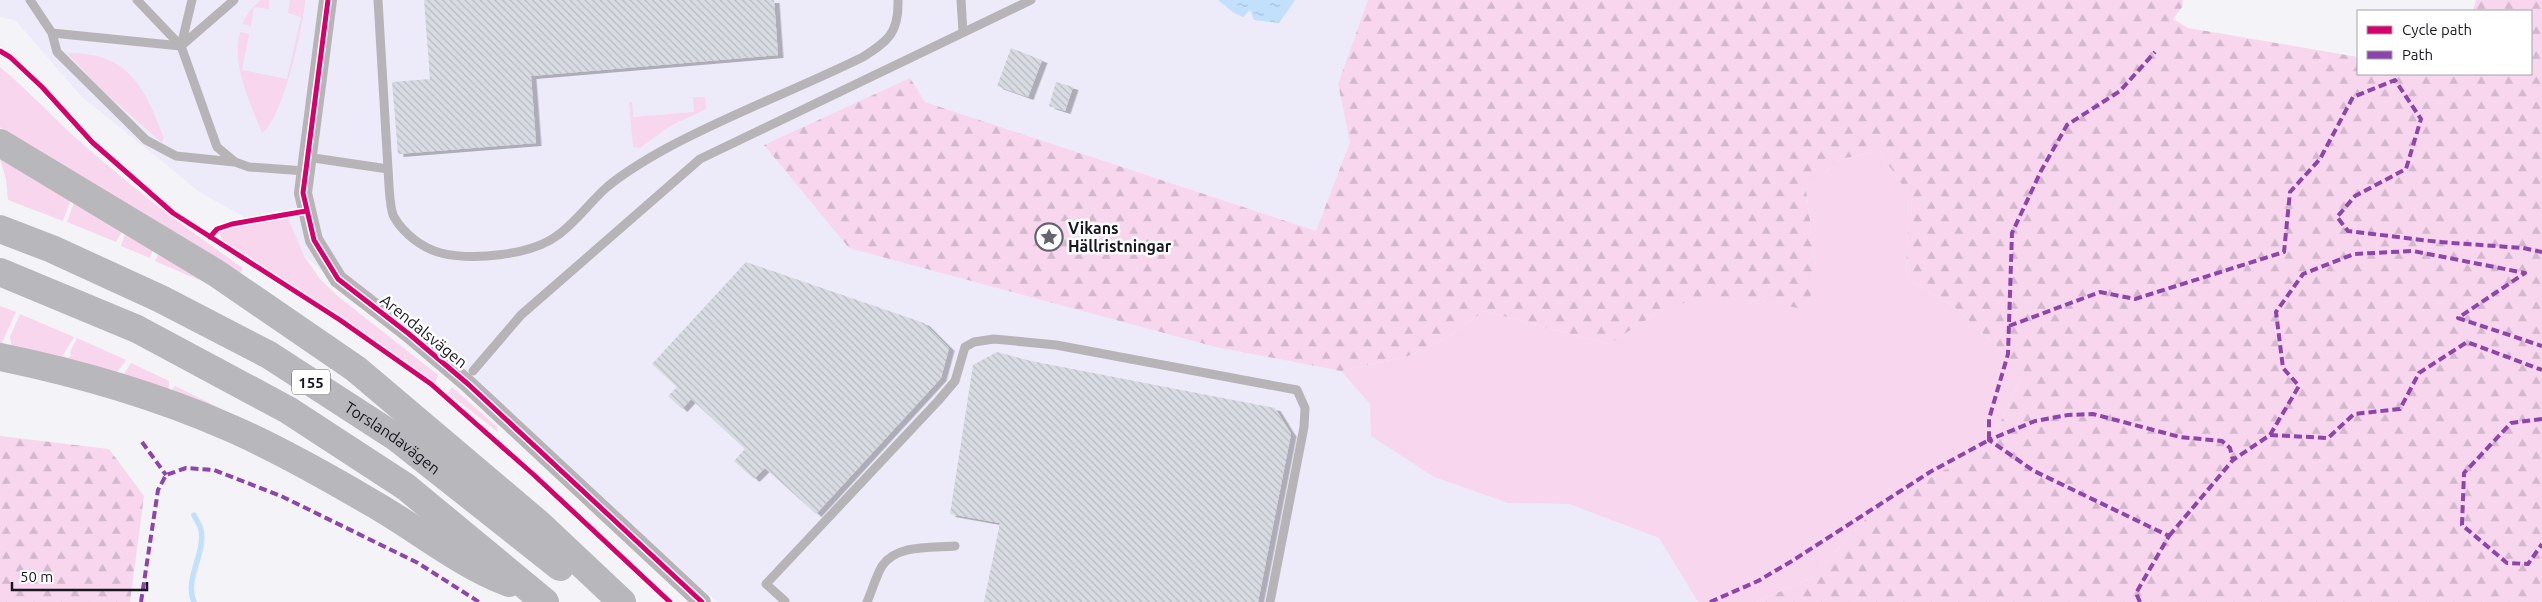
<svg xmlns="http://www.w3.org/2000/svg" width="2542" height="602" viewBox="0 0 2542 602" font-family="Ubuntu,sans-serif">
<defs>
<pattern id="forest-firs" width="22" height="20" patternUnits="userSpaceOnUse" patternTransform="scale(1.25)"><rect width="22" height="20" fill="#f7d6ee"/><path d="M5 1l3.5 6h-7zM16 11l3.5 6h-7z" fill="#d3b7cc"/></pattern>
<pattern id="water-ripples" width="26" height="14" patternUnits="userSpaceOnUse" patternTransform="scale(1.25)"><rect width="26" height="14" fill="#c2e0fc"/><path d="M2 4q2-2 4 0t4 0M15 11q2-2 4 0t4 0" fill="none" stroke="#a6bfd8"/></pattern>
<pattern id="building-back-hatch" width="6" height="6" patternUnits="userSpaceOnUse" patternTransform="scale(1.25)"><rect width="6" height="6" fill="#d8dbe2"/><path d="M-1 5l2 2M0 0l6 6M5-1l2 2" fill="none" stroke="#b9bbc2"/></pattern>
<filter id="shadow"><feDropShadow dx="5.5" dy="3" stdDeviation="0" flood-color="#0004"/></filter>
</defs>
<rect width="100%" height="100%" fill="#f3f3f8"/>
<path fill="#edebf9" d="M 0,0 L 1368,0 L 1338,84 L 1350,142 L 1316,231 L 925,102 L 910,79 L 764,145 L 1216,347 L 1341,371 L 1370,404 L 1372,436 L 1434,477 L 1508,503 L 1569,504 L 1659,538 L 1698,602 L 718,602 L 283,238 L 201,193 L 82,97 L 15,20 L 0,17 Z"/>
<path fill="#f7d6ee" d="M 260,0 L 269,0 L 269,9 L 254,7 L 251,26 L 242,24 L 249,12 Z
M 290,0 L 305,0 C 304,25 282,121 262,133 C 250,101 231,66 240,32 L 249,34 L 242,70 L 287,79 L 301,17 L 288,13 Z
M 67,53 C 128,52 145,87 164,138 L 162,143 L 100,88 Z
M 0,67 C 30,92 57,122 86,147 C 136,191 188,230 243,268 L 240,273 L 3,130 L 0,127 Z
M 693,97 L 705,97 L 706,109 L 670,126 L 640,148 L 633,147 L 629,102 L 632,102 L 633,117 L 694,112 Z
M 1879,151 L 1909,195 L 1906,277 L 1954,307 L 2024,371 L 1990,445 L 1877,507 L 1811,578 L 1756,602 L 1698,602 L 1659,538 L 1569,504 L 1508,503 L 1434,477 L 1371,436 L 1370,404 L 1341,371 L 1408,356 L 1448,337 L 1484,311 L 1609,344 L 1660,311 L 1701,296 L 1762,301 L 1808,309 L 1816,267 L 1806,189 L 1841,159 Z
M 0,159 L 71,199 L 63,221 L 8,200 L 6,179 Z
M 74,202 L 123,229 L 116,242 L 67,222 Z
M 288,218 L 304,256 L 320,279 L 340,298 L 438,375 L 435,383 C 366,332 295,286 222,240 L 219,232 L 226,229 Z
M 126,231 L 154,247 L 150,258 L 121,246 Z
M 160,250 L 201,275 L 199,280 L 155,261 Z
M 0,306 L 16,312 L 0,347 Z
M 20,314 L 74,337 L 63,355 L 67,358 L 71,356 L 70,352 L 77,338 L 126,360 L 117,372 L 124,374 L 131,363 L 169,381 L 169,389 L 172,390 L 175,386 L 236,416 L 12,348 L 10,337 Z
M 452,387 L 497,427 L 498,432 L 448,393 Z"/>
<path fill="url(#forest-firs)" d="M 1368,0 L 2183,0 L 2182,7 L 2173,19 L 2188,28 L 2358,57 L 2358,74 L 2531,74 L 2531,11 L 2473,11 L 2476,0 L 2542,0 L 2542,602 L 1756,602 L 1811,578 L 1877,507 L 1990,445 L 2024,371 L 1954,307 L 1906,277 L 1909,195 L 1879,151 L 1841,159 L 1806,189 L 1816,267 L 1808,310 L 1762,301 L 1701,297 L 1660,311 L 1609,344 L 1484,311 L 1448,337 L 1408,356 L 1341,371 L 1216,347 L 849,248 L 764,145 L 910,78 L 925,102 L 1316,231 L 1350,142 L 1338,84 Z
M 0,436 L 109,449 L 144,496 L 130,602 L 0,602 Z"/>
<path fill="url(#water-ripples)" d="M 1218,0 L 1295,0 L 1279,23 L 1254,20 L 1250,10 L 1243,17 L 1234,13 Z"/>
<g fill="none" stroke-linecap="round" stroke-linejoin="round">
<path stroke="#c2e0fc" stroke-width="5.5" d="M 194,515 C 196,520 200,525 201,530 C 206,553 184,579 194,602"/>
</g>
<path fill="url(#building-back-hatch)" filter="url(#shadow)" d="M 424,0 L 774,0 L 778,55 L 531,76 L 536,143 L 398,154 L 392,82 L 430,79 Z
M 1011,48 L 1042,60 L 1028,97 L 997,86 Z
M 1056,82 L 1073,87 L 1065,111 L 1049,106 Z
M 746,262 L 924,323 L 949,348 L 941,378 L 816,514 L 765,468 L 754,479 L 734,461 L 745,449 L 691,399 L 682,409 L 668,396 L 677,387 L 652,364 Z
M 997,352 L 1031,361 L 1275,408 L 1291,434 L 1258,602 L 984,602 L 1000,523 L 950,514 L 973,365 Z"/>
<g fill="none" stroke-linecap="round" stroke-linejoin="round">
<path stroke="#b7b4b8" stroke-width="9" d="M 30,0 L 52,33 L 181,46 L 234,0
M 137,0 L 181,46 L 217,147 L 235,162 L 249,167 L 305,171
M 378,0 L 388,169
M 961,0 L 963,32
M 52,33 L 57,52 L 146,140 L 176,156 L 234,162
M 181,46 L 192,0
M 307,157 L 388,169 C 389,180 389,208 394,217 C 404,234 422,248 441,253 C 473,261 532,255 558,235 C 576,222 590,202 607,187 C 625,172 647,159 667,148 C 730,114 798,89 863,57 C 888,41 899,33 898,0
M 473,371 L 521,315 L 700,159 L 1031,0
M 785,601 L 766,584 L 938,401 L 955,381 L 965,347 L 974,342 L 994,339 L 1056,345 L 1297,390 L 1305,408 L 1304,427 L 1270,602
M 867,602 C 872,591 876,576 882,566 C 897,544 932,548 955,546"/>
<path stroke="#b7b4b8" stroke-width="18" d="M 328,0 L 303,193 L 314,240 L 338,279 L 409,334 L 468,384 L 702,602"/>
<g stroke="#b8b7bc" stroke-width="28">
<path d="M 0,143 L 216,273 L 356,369 L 538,523 L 622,602"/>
<path id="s1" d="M 0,229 L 52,249 L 161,299 L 269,355 L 397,438 L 560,567"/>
<path d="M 0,272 L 137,329 L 288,410 L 406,487 L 545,602"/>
<path d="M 0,357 C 78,373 155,395 228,427 C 277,448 326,476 372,503 C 418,529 459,564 509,583"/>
</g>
<path stroke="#8e44ad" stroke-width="4" stroke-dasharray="8 4" stroke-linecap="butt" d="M 2009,326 L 2100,292 L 2135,299 L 2284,252 L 2290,192 L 2320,159 L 2353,97 L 2395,80 L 2421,119 L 2406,169 L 2355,196 L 2337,217 L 2348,231 L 2439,242 L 2523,248 L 2542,252
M 2542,419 L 2511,423 L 2464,473 L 2462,525 L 2507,563 L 2528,564 L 2542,544
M 2270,435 L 2328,438 L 2354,414 L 2400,409 L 2419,373 L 2467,342 L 2542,370
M 142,442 L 166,475
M 2169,536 L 2233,460 L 2270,435 L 2299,386 L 2283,368 L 2276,312 L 2303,274 L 2354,254 L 2413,251 L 2525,273 L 2458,318 L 2542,346
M 141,602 L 158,490 L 166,475 L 186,468 L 214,470 L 281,496 L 418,563 L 479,602
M 1710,602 L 1758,581 L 1792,561 L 1930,472 L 1989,440 L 1989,419 L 2008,354 L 2012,233 L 2041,171 L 2067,125 L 2120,91 L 2155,52
M 2140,602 L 2136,593 L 2169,536 L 2034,471 L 1989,440 L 2035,421 L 2068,415 L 2093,414 L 2180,437 L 2222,441 L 2230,448 L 2233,460"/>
<g stroke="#fff" stroke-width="8">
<path id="cycleway" d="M 328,0 L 303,193 L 314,240 L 338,279 L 409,334 L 468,384 L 702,602
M 0,51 L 10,57 L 42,87 L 92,142 L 173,213 L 340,320 L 431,384 L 534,475 L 670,602
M 210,237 L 217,229 L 232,224 L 306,211"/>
</g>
<use href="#cycleway" stroke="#d6006c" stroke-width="5"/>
</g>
<defs>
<g id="sight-ring" transform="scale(1.4375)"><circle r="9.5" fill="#fff" stroke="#65646c" stroke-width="1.5"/><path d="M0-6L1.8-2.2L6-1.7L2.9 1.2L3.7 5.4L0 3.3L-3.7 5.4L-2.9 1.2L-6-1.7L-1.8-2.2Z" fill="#65646c"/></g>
</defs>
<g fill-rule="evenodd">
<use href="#sight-ring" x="1049" y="237"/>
</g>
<g text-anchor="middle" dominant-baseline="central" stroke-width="5" stroke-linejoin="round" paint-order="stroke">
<rect fill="#fff" stroke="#5d5d63" stroke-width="1" x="292" y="369.5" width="38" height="25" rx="4"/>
<g font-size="15" font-weight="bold" fill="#181720">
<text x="311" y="382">155</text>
</g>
<g font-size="16" font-weight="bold" fill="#181720" stroke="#fff" text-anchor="start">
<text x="1068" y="228">Vikans<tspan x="1068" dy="18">Hällristningar</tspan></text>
</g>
<g font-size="16" fill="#181720" stroke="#fff">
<text transform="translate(424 331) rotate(39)">Arendalsvägen</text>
<text stroke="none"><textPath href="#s1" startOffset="446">Torslandavägen</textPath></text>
</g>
</g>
<rect x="2357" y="10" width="175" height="65" fill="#ffffff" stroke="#a3a2a6"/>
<rect x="2367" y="26" width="25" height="8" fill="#d6006c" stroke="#a3a2a6"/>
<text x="2402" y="35" font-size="15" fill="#181720">Cycle path</text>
<rect x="2367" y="51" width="25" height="8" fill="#8e44ad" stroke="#a3a2a6"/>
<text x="2402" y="60" font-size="15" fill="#181720">Path</text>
<path d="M12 582v8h135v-8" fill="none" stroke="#181720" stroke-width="2.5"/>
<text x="20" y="582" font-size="15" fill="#181720" stroke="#ffffff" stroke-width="4" paint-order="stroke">50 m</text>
</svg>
